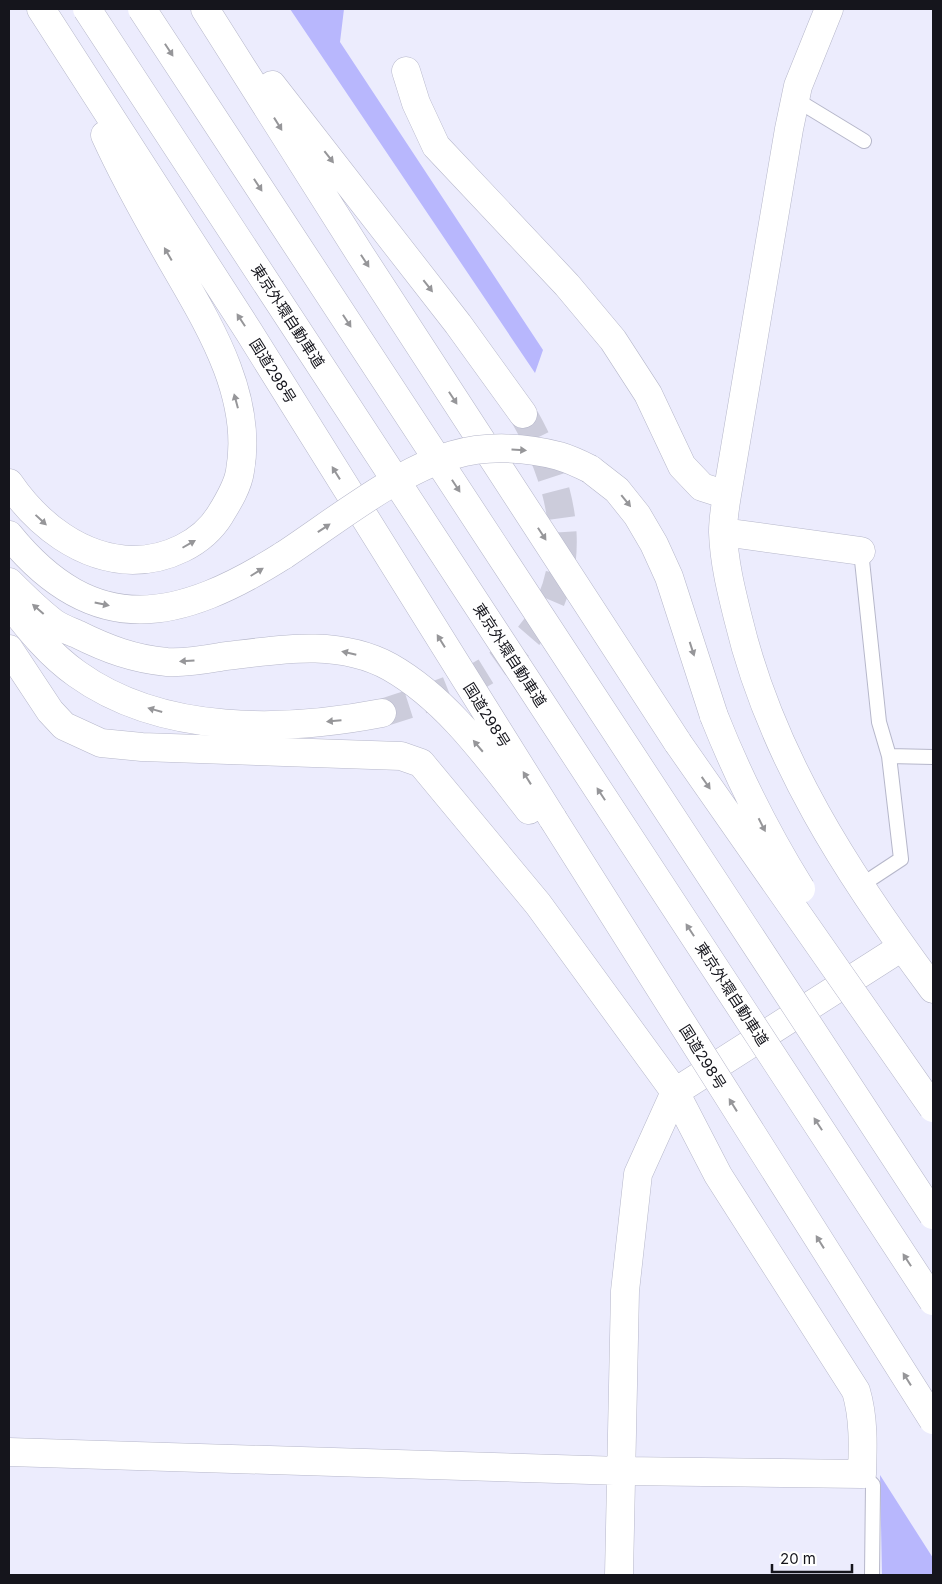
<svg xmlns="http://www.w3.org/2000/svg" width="942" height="1584" viewBox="0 0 942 1584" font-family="Inter,'Noto Sans JP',sans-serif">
<rect width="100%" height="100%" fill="#ececfd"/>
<path fill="#b8b7fd" d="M 290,9 L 344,9 L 340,42 L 543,350 L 535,373 Z
M 880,1475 L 933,1558 L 933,1575 L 882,1575 Z"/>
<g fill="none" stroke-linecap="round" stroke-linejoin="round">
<path stroke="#ccccdb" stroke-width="28" stroke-dasharray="28 14" stroke-linecap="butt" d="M 382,713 C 406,705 430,698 454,688 C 582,632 586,524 523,414"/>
<g stroke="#b6b7ca" stroke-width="16">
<path id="service" d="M 795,99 L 864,141
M 861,551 L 879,722 L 889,756 L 933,757
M 860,886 L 901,859 L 889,756
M 862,1474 L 873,1485 L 872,1575"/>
</g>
<g stroke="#b6b7ca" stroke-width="29">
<path id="minor" d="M 829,9 L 798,86 L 789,129 L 727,495 C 725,507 723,520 723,532 C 724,562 731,590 738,618 C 771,757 849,876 933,989
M 406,71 L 416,103 L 436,146 L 567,285 L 613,340 L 648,394 L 682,466 L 702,487 L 727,495
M 723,532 L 861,551
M 9,649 L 50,711 L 64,726 L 101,743 L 142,747 L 401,756 L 421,763 L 538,904 L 675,1092 L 718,1175 L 856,1391 C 864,1418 863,1446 862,1474 L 622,1471 L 9,1452
M 619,1575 L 625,1291 L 638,1174 L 675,1092 L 902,947"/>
</g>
<g stroke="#b6b7ca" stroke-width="29">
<path id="trunk" d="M 41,9 L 249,332 L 553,819
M 205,9 L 360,254 L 678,743
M 272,85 L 458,324 L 523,414
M 590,469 L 617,490 L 637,515 L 654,544 L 669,577 L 714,716
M 9,483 C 37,524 81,559 133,560 C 166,560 202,544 220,515 C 228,502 238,486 240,471 C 254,393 205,319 169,256 C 146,216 124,177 105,135
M 9,535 C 95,641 180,621 284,555
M 9,582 C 23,596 38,611 54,623 C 61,628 70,631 77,634 C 107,649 134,659 167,662 C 184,663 203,660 220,657 C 277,650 337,638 390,667 C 448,700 489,759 529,810
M 9,603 C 29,629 50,655 77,674 C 162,735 284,732 382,713"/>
</g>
<use href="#service" stroke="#fff" stroke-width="14"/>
<use href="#minor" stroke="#fff" stroke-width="28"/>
<use href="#trunk" stroke="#fff" stroke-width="28"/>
<g stroke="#b6b7ca" stroke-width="29" stroke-linecap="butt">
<path id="trunk-bridge" d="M 284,555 C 334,522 396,472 453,455 C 486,445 526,447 559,456 C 569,459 580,464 590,469
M 714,716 C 739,779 765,831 801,889
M 678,743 L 933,1108
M 553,819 L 933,1420"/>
</g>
<g stroke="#b6b7ca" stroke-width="29" stroke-linecap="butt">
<path id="motorway-bridge" d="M 87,9 L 933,1301
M 142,9 L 933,1215"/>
</g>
<use href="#trunk-bridge" stroke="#fff" stroke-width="28"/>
<use href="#motorway-bridge" stroke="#fff" stroke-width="28"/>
</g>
<defs><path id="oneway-solid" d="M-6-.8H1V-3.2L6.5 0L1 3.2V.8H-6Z" transform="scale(1.25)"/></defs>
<g fill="#969699">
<use href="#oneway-solid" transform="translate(169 50) rotate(57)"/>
<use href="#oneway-solid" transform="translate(278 124) rotate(58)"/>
<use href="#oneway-solid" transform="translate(329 157) rotate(52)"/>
<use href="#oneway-solid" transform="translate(258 185) rotate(57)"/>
<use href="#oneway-solid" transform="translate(168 254) rotate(-120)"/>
<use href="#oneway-solid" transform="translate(365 261) rotate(57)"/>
<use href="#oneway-solid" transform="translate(428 286) rotate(52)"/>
<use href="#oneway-solid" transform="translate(241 320) rotate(-123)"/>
<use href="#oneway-solid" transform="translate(347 321) rotate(57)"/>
<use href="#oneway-solid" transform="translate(453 398) rotate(57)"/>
<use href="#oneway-solid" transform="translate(236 401) rotate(-105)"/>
<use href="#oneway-solid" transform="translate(519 450) rotate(3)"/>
<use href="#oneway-solid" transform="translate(336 473) rotate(-122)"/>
<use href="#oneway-solid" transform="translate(456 486) rotate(57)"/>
<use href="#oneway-solid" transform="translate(626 501) rotate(51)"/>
<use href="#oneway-solid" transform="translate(41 520) rotate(43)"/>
<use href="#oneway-solid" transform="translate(324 528) rotate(-34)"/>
<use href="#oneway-solid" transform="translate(542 534) rotate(57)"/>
<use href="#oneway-solid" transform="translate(189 544) rotate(-30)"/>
<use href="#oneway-solid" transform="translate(257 572) rotate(-32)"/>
<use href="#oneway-solid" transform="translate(102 604) rotate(12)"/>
<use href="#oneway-solid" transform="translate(38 609) rotate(-139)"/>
<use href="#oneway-solid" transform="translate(441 641) rotate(-122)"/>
<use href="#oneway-solid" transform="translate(692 649) rotate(72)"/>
<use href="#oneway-solid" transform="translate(349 653) rotate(-167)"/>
<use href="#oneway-solid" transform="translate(187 661) rotate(176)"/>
<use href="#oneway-solid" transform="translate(155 710) rotate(-164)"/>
<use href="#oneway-solid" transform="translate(334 721) rotate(175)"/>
<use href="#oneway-solid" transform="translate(478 746) rotate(-130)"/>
<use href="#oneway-solid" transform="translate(527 778) rotate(-122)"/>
<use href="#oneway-solid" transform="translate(706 783) rotate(55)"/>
<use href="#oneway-solid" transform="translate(601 794) rotate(-123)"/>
<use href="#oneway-solid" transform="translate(762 825) rotate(63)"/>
<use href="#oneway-solid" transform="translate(690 930) rotate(-123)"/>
<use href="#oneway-solid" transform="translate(733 1105) rotate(-122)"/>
<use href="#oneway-solid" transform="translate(818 1124) rotate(-123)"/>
<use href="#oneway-solid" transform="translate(820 1242) rotate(-122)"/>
<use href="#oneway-solid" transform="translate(907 1260) rotate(-123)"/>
<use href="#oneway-solid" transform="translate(907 1379) rotate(-122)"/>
</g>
<g text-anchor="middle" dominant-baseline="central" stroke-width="4" stroke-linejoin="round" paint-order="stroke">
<g font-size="15" fill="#15151c" stroke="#fff">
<text transform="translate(288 316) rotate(57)">東京外環自動車道</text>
<text transform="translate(273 371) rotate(58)">国道298号</text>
<text transform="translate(510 655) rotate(57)">東京外環自動車道</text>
<text transform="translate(487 715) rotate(58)">国道298号</text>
<text transform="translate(732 994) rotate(57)">東京外環自動車道</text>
<text transform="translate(703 1057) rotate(58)">国道298号</text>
</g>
</g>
<rect width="942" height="1584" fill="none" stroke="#15151c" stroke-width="20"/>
<path d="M772 1564v8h80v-8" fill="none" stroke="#15151c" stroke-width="2.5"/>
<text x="780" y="1564" font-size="15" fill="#15151c" stroke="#ffffff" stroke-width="4" paint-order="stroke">20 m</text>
</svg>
